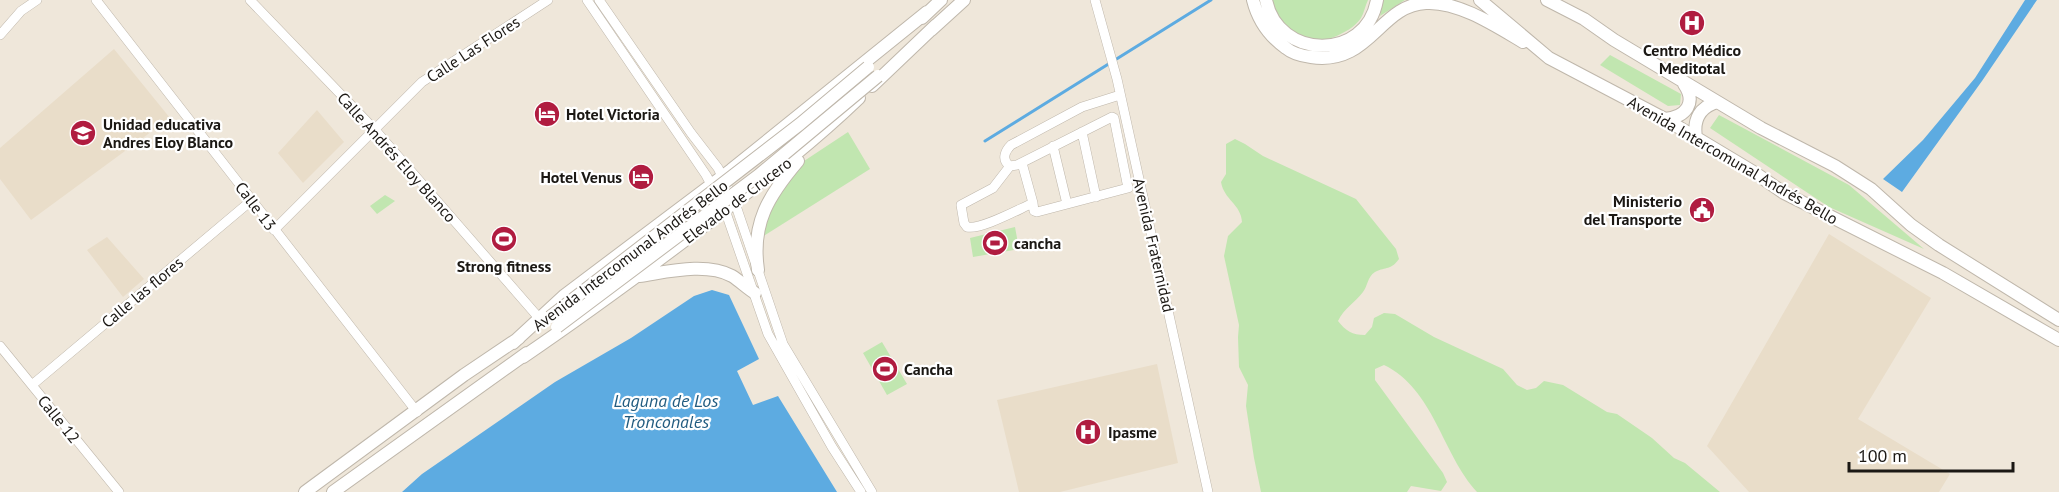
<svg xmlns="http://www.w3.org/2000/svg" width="2059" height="492" viewBox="0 0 2059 492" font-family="'PT Sans',sans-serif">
<rect width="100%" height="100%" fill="#efe7da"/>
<path fill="#e9ddc9" d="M 114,49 L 170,118 L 31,220 L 0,179 L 0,148 Z
M 317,110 L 344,142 L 303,183 L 278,153 Z
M 1829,234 L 1931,298 L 1858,419 L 1950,474 L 1939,492 L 1749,492 L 1707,446 Z
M 107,237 L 144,279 L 123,297 L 87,250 Z
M 1157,364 L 1178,463 L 1060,492 L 1019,492 L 997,400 Z"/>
<path fill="#c1e6b0" d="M 1269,0 L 1368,0 C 1365,6 1364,13 1361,18 C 1355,27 1344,33 1334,37 C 1302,50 1282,27 1269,0 Z
M 1383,0 L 1405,0 L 1380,16 Z
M 1610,55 L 1681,94 L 1680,105 L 1668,106 L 1600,65 Z
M 1719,115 L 1849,185 L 1924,249 L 1829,207 L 1710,128 Z
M 848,132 L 870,169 L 762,237 L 769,206 L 801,163 Z
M 1235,139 L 1245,144 L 1263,156 L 1356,199 L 1396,249 L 1399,259 C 1390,271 1387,266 1375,272 C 1367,277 1368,286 1363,292 C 1355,303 1344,308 1338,321 C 1346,331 1352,335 1365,335 L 1372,327 L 1374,318 L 1384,313 L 1395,314 L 1434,337 L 1503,369 L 1517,385 L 1527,390 L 1536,388 L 1544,381 L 1563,385 L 1607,412 L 1617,414 L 1652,438 L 1674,458 L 1685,463 L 1720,492 L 1477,492 C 1442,454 1434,389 1384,365 L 1375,369 L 1375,380 L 1443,473 L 1447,482 L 1441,491 L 1411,486 L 1407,492 L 1261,492 L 1254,458 L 1246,406 L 1248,385 L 1239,367 L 1238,337 L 1239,325 L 1224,256 L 1228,236 L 1242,222 C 1241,204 1224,200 1221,182 L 1226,174 L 1226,144 Z
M 385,195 L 395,201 L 377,214 L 370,206 Z
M 1015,227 L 1019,249 L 973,257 L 970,238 Z
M 882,342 L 907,384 L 887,395 L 863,353 Z"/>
<path fill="#5dabe1" d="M 2025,0 L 2037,0 L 1982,81 L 1902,192 L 1883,179 L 1923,140 L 1975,78 Z
M 712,290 L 729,295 L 759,359 L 737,371 L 753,405 L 778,396 L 837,492 L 402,492 L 422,474 L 555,382 L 631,338 L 694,296 Z"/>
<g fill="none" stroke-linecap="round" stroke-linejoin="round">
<path stroke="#5dabe1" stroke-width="3" d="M 985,141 L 1211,0"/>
<g stroke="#bfb7ab" stroke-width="10">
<path id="minor" d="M 96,0 L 417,412
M 250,0 L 376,131 L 539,318
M 587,0 L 706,175 L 725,210 L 768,334 L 832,447 L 861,492
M 599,0 L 691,133 L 718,168 L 735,203 L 783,344 L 872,492
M 1095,0 L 1117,79 L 1208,492
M 0,35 L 21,11 L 37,0
M 1082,132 L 1096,197
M 1053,146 L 1067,204
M 1022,163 L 1033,203
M 1010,166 L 993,188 L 961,205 L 964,223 L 967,227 C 981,230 1017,210 1033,203 L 1034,211 L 1037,212 L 1128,188 L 1114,118 L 1112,117 L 1017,165 L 1010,166 C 1001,160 1005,151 1011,145 L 1082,107 L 1120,95
M 274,230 L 422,82 L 548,0
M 0,346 L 119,492
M 32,385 L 252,200"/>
</g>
<g stroke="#bfb7ab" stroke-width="14">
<path id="secondary" d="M 1253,0 C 1258,20 1269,36 1286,48 C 1293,54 1302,56 1311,57 C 1370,66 1379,5 1426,3 C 1458,1 1496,26 1523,42
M 1266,0 C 1278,60 1366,62 1377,0
M 1480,0 L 1549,58 L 1665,119 L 1755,173 L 1784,193 L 1943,273 L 2059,340
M 1547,0 L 1584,19 L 1614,40 L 1761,128 L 1835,166 L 1871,189 L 1911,225 L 1939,245 L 2059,320
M 922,18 L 941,0
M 931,30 L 964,0
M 872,86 L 936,25
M 1665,119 C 1686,117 1697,103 1684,84
M 1696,137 C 1693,119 1700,107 1717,102
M 758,270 C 751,223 769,195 798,161
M 639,276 C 667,272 706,262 732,276 C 740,281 747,288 755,293
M 513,343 L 565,295 L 731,170 L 927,12
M 523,357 C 586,314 647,269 708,223 C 761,182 810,145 859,98
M 305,492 L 464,375 L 519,338
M 333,492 L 527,353"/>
</g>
<use href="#minor" stroke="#fff" stroke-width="9"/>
<use href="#secondary" stroke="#fff" stroke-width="12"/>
<g stroke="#bfb7ab" stroke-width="14" stroke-linecap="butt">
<path id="secondary-bridge" d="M 550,317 L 800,124 L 868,67
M 557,327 L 759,175 L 878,76"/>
</g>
<use href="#secondary-bridge" stroke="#fff" stroke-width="12"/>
</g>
<defs>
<g id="hospital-disc" transform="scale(1.35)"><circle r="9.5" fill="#b01c40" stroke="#fff"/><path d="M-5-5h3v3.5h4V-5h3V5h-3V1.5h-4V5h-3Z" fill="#fff"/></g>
<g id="hotel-disc" transform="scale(1.35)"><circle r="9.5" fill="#b01c40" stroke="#fff"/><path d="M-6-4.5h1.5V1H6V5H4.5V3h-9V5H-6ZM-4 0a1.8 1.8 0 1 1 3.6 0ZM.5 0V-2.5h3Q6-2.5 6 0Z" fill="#fff"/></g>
<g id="school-disc" transform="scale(1.35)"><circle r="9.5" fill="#b01c40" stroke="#fff"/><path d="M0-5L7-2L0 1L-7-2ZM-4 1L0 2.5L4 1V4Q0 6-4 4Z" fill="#fff"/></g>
<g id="civic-disc" transform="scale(1.35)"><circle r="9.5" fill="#b01c40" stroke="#fff"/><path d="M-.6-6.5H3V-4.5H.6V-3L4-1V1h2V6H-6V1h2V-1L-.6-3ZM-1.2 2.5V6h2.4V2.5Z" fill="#fff"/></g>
<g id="stadium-disc" transform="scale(1.35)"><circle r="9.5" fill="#b01c40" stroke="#fff"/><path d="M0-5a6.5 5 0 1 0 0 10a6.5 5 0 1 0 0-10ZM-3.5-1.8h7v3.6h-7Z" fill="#fff"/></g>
</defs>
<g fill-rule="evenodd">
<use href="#hospital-disc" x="1692" y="23"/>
<use href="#hotel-disc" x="547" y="114"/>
<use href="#school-disc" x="83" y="133"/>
<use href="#hotel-disc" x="641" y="177"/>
<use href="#civic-disc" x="1702" y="210"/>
<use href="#stadium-disc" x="504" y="239"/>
<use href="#stadium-disc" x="995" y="243"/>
<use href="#stadium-disc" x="885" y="369"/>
<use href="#hospital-disc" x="1088" y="432"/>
</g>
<g text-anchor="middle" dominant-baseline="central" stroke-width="4.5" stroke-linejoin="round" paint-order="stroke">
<g font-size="16" fill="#1b1814" stroke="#fff">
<text transform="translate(473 49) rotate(-33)">Calle Las Flores</text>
<text transform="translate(397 157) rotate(48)">Calle Andrés Eloy Blanco</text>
<text transform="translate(1733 160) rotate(30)">Avenida Intercomunal Andrés Bello</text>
<text transform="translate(737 200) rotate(-37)">Elevado de Crucero</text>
<text transform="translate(256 206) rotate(53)">Calle 13</text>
<text transform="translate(1154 245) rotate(77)">Avenida Fraternidad</text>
<text transform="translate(630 255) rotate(-37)">Avenida Intercomunal Andrés Bello</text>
<text transform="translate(142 292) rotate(-40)">Calle las flores</text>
<text transform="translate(59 419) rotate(51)">Calle 12</text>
</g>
<g font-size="16" font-weight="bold" fill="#1b1814" stroke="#fff" text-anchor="start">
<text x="1692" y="50" text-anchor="middle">Centro Médico<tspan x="1692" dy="18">Meditotal</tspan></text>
<text x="566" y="114">Hotel Victoria</text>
<text x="103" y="124">Unidad educativa<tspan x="103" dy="18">Andres Eloy Blanco</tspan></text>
<text x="622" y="177" text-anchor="end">Hotel Venus</text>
<text x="1682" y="201" text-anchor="end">Ministerio<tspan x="1682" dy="18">del Transporte</tspan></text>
<text x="1014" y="243">cancha</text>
<text x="504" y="266" text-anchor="middle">Strong fitness</text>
<text x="904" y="369">Cancha</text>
<text x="1108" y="432">Ipasme</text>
</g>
<g font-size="18" font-style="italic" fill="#225c80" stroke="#fff">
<text x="666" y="400">Laguna de Los<tspan x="666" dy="21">Tronconales</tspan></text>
</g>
</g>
<path d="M1849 462v9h164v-9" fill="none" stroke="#1b1814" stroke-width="3"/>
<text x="1858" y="462" font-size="18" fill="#1b1814" stroke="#ffffff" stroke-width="4.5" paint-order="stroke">100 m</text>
</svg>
